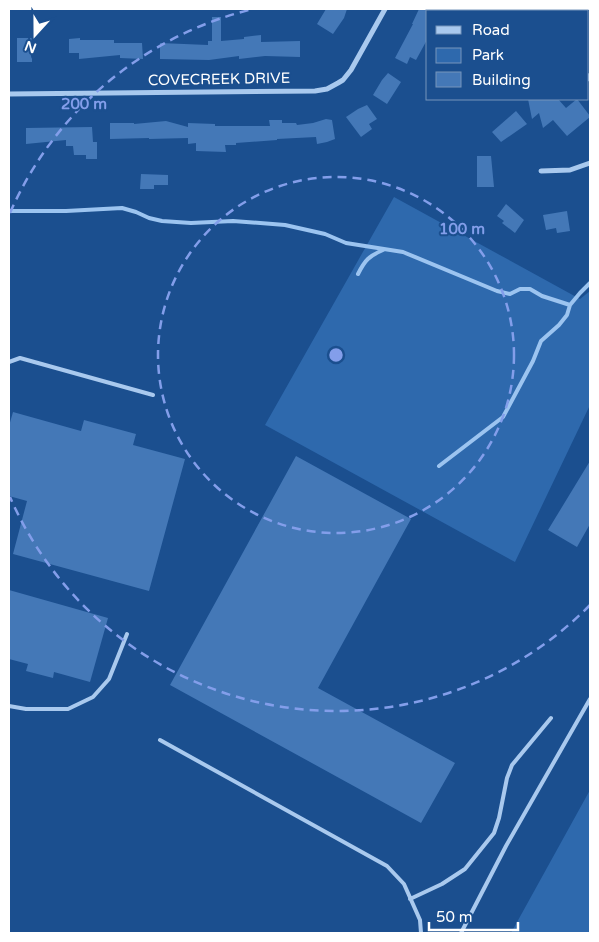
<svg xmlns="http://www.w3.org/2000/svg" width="599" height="942" viewBox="0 0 599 942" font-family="'Varela Round',sans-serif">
<rect width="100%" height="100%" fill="#1b4f8f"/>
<path fill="#2e69ad" d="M 394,197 L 580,299 L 590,291 L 590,405 L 515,562 L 265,425 Z
M 590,790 L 590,933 L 511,933 Z"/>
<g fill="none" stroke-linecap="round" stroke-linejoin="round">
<path stroke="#9cc4f0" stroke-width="4" d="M 9,211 L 66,211 L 122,208 L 136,212 L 149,218 L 162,221 L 191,223 L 233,221 L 285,225 L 325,234 L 346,243 L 403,252 L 497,291 L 510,294 L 520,289 L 530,289 L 542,296 L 570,305
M 358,274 C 365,260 369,256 383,250
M 439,466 L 503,417 L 533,361 L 541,341 L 559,325 L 567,315 L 570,305 L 580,293 L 590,283"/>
</g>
<path fill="#4478b7" d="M 326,9 L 347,9 L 344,18 L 333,34 L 317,24 Z
M 419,9 L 428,9 L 428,38 L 416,60 L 410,57 L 407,64 L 395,58 L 413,24 L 412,24 Z
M 212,17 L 221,17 L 221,41 L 244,39 L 244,37 L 261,35 L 261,42 L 300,41 L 300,57 L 265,56 L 239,59 L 239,56 L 209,60 L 160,59 L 160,43 L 208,45 L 208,41 L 212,41 Z
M 17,38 L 32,38 L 32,62 L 17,62 Z
M 80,38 L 80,40 L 114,40 L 114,43 L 142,43 L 143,59 L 120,58 L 120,55 L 79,59 L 79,53 L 69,53 L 69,39 Z
M 388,73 L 401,82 L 387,104 L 373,95 L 382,80 Z
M 528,99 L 558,99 L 566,108 L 577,99 L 590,116 L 590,117 L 567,136 L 553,120 L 543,128 L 539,113 L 532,119 Z
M 367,105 L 377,119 L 369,124 L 372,129 L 361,137 L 346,117 L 358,109 Z
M 516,111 L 527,124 L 501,142 L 492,132 Z
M 326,119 L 332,120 L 335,139 L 327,142 L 317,144 L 316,137 L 277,139 L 277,140 L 236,143 L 236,145 L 225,145 L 226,152 L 196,151 L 196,143 L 188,144 L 188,138 L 149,139 L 149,138 L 110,139 L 110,123 L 134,123 L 134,124 L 166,121 L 188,127 L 188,123 L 215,124 L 215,126 L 270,126 L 269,120 L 282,120 L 282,123 L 296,123 L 297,125 L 313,123 Z
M 92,127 L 93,142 L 97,142 L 97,159 L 86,159 L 86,155 L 74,155 L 73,146 L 66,146 L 66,140 L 26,144 L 26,128 Z
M 477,156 L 491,156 L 494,187 L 477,187 Z
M 141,174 L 168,175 L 168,185 L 154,185 L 154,189 L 140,189 Z
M 506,204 L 524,220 L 515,233 L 502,223 L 504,221 L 497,216 Z
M 567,211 L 570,231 L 557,233 L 556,228 L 546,230 L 543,215 Z
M 13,412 L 81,431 L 84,420 L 136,434 L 133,445 L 185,459 L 149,591 L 13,554 L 27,501 L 9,496 L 9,426 Z
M 296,456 L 411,519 L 318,688 L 455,763 L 421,823 L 170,685 Z
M 590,461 L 590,524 L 577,547 L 548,530 Z
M 9,590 L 108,618 L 90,682 L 54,672 L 53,678 L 26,671 L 28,664 L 9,659 Z"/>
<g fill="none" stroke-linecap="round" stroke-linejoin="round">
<path stroke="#a9c9ee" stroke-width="4" d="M 9,362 L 20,358 L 153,395
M 9,706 L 26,709 L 68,709 L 93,697 L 109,679 L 127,634
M 160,740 L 387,866 L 404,884 L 420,920 L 421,933
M 410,899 L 442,884 L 465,869 L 494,833 L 499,818 L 507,778 L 512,765 L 551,718
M 461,933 L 506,846 L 590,699"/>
<path stroke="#a9c9ee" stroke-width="5" d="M 588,76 L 590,79
M 9,94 L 315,91 L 327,89 L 338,83 L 343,80 L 351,70 L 385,9
M 541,171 L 570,170 L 590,163"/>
</g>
<g fill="none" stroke="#839eea" stroke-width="2.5" stroke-dasharray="9 6">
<circle cx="336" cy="355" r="178"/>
<path d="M590 605A356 356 0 0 1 10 497M10 213A356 356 0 0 1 253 9"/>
</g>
<g text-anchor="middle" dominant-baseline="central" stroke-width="4" stroke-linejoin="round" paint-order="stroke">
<g font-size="15" fill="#fff" stroke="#1b4f8f">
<text transform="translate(219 79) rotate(-1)">COVECREEK DRIVE</text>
</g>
</g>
<circle cx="336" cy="355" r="8" fill="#839eea" stroke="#1b4f8f" stroke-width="2.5"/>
<g font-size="15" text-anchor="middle" font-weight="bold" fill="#839eea" stroke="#1b4f8f" stroke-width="4" stroke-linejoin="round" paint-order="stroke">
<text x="84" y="109">200 m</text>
<text x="462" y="234">100 m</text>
</g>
<rect width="599" height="942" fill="none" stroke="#ffffff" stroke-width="20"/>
<rect x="426" y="10" width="162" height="90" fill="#1b4f8f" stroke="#7695bc"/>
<rect x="436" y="26" width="25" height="8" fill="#a9c9ee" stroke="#7695bc"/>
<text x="472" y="35" font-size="15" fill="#ffffff">Road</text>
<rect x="436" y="48" width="25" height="15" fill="#2e69ad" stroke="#7695bc"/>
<text x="472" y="60" font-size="15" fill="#ffffff">Park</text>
<rect x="436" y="72" width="25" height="15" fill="#4478b7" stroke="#7695bc"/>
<text x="472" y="85" font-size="15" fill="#ffffff">Building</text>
<g transform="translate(35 35) rotate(201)" stroke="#1b4f8f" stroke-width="4" paint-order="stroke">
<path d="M0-4L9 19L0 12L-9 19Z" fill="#ffffff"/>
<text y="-8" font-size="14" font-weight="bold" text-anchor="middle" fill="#ffffff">N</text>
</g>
<path d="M429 922v8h89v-8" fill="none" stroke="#ffffff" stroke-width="2.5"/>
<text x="436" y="922" font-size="15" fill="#ffffff" stroke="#1b4f8f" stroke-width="4" paint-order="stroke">50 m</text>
</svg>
